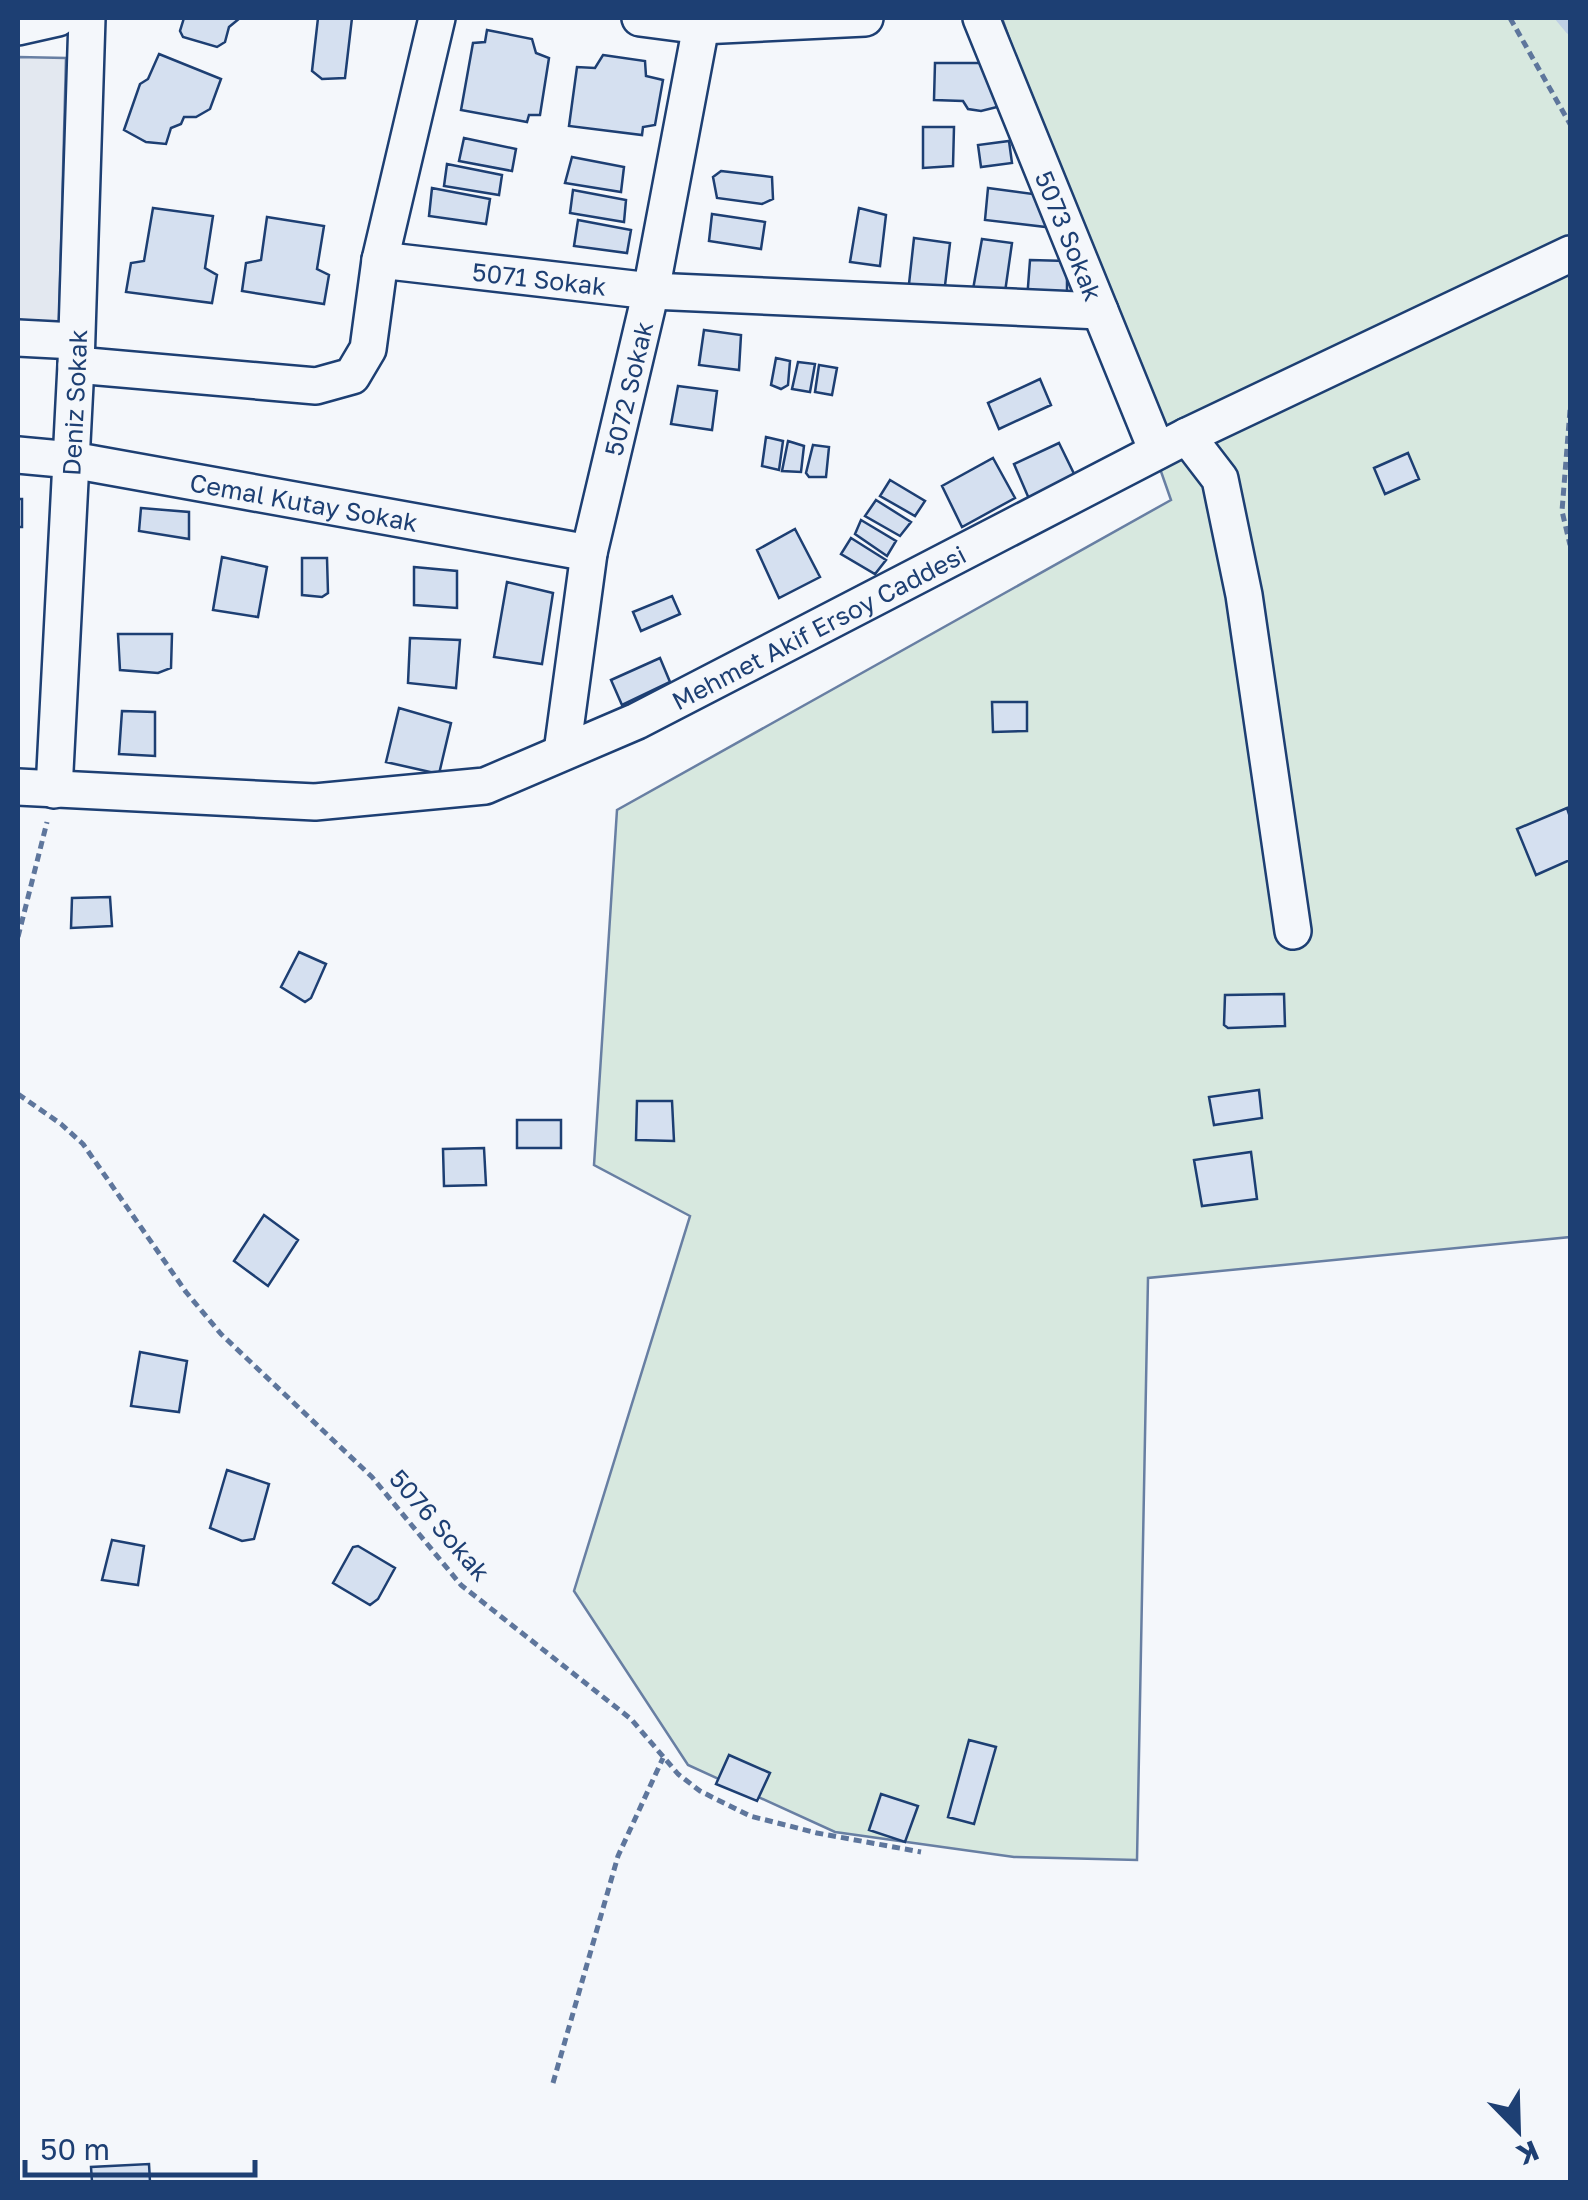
<svg xmlns="http://www.w3.org/2000/svg" width="1588" height="2200" viewBox="0 0 1588 2200" font-family="'Golos Text',sans-serif">
<rect width="100%" height="100%" fill="#f4f7fb"/>
<path fill="#d7e8df" stroke="#687fa3" stroke-width="2.5" d="M 1002,18 L 1570,18 L 1570,1237 L 1148,1278 L 1137,1860 L 1014,1857 L 835,1832 L 688,1765 L 574,1591 L 690,1216 L 594,1165 L 617,810 L 1171,500 Z"/>
<path fill="#e3e8f0" stroke="#687fa3" stroke-width="2.5" d="M 18,57 L 66,58 L 59,322 L 18,321 Z"/>
<g fill="none" stroke-linecap="round" stroke-linejoin="round">
<path stroke="#bed0e5" stroke-width="9" d="M 1560,18 L 1570,30"/>
</g>
<path fill="#d5e0f0" stroke="#1d3f73" stroke-width="2.5" d="M 184,18 L 240,18 L 229,27 L 225,42 L 217,47 L 183,37 L 180,31 Z
M 318,18 L 352,18 L 345,78 L 322,79 L 312,71 Z
M 487,30 L 532,39 L 536,53 L 549,58 L 540,115 L 529,115 L 527,122 L 461,110 L 473,43 L 485,42 Z
M 159,54 L 221,79 L 210,109 L 196,117 L 184,117 L 181,124 L 171,128 L 166,144 L 146,142 L 124,130 L 140,84 L 148,79 Z
M 603,55 L 645,61 L 646,76 L 663,80 L 655,125 L 643,127 L 642,135 L 569,126 L 577,67 L 595,68 Z
M 935,63 L 997,63 L 997,107 L 981,111 L 968,109 L 963,101 L 934,100 Z
M 923,127 L 954,127 L 953,166 L 923,168 Z
M 464,138 L 516,149 L 512,171 L 459,161 Z
M 1009,141 L 1012,163 L 981,167 L 978,145 Z
M 572,157 L 624,167 L 621,192 L 565,183 Z
M 447,164 L 502,175 L 499,195 L 444,186 Z
M 721,171 L 772,177 L 773,199 L 762,204 L 717,198 L 713,177 Z
M 432,188 L 490,199 L 486,224 L 429,216 Z
M 988,188 L 1048,196 L 1046,227 L 985,220 Z
M 573,190 L 626,200 L 624,222 L 570,213 Z
M 153,208 L 213,216 L 205,268 L 217,275 L 212,303 L 126,292 L 131,263 L 144,261 Z
M 859,208 L 886,215 L 880,266 L 850,262 Z
M 712,214 L 765,222 L 761,249 L 709,241 Z
M 267,217 L 324,226 L 317,269 L 329,275 L 324,304 L 242,291 L 246,263 L 261,260 Z
M 578,220 L 631,230 L 627,253 L 574,246 Z
M 914,238 L 950,243 L 944,294 L 908,293 Z
M 982,239 L 1012,243 L 1004,299 L 972,295 Z
M 1030,260 L 1067,261 L 1067,300 L 1027,300 Z
M 704,330 L 741,335 L 739,370 L 699,365 Z
M 776,358 L 790,361 L 788,385 L 781,389 L 771,385 Z
M 798,362 L 815,364 L 810,392 L 792,389 Z
M 819,365 L 837,368 L 832,395 L 815,392 Z
M 1040,379 L 1051,405 L 999,429 L 988,403 Z
M 678,386 L 717,391 L 712,430 L 671,424 Z
M 766,437 L 783,441 L 779,470 L 762,466 Z
M 788,441 L 804,446 L 801,472 L 782,471 Z
M 1059,443 L 1080,486 L 1033,508 L 1014,464 Z
M 813,445 L 829,447 L 826,477 L 809,477 L 806,473 Z
M 1408,453 L 1419,479 L 1385,494 L 1374,468 Z
M 993,458 L 1015,498 L 962,527 L 942,486 Z
M 890,480 L 925,501 L 915,516 L 880,496 Z
M 18,499 L 22,499 L 22,527 L 18,527 Z
M 876,500 L 911,522 L 900,536 L 865,516 Z
M 141,508 L 189,512 L 189,539 L 139,531 Z
M 861,520 L 896,541 L 887,556 L 855,534 Z
M 795,529 L 820,577 L 779,598 L 757,550 Z
M 851,538 L 886,560 L 875,574 L 841,554 Z
M 222,557 L 267,567 L 258,617 L 213,610 Z
M 302,558 L 327,558 L 328,593 L 322,597 L 302,595 Z
M 414,567 L 457,571 L 457,608 L 414,605 Z
M 507,582 L 553,593 L 542,664 L 494,657 Z
M 672,596 L 680,614 L 641,631 L 633,612 Z
M 118,634 L 172,634 L 171,668 L 158,673 L 120,670 Z
M 410,638 L 460,640 L 456,688 L 408,683 Z
M 660,658 L 670,682 L 622,705 L 611,680 Z
M 992,702 L 1027,702 L 1027,731 L 993,732 Z
M 399,708 L 451,723 L 439,774 L 386,762 Z
M 122,711 L 155,712 L 155,756 L 119,754 Z
M 1567,808 L 1570,817 L 1570,860 L 1536,875 L 1517,829 Z
M 110,897 L 112,926 L 71,928 L 72,898 Z
M 299,952 L 326,964 L 311,998 L 305,1002 L 281,987 Z
M 1284,994 L 1285,1026 L 1228,1028 L 1224,1025 L 1225,995 Z
M 1259,1090 L 1262,1118 L 1214,1125 L 1209,1097 Z
M 637,1101 L 672,1101 L 674,1141 L 636,1140 Z
M 517,1120 L 561,1120 L 561,1148 L 517,1148 Z
M 484,1148 L 486,1185 L 444,1186 L 443,1149 Z
M 1251,1152 L 1257,1199 L 1202,1206 L 1194,1160 Z
M 264,1215 L 298,1240 L 268,1286 L 234,1261 Z
M 140,1352 L 187,1361 L 179,1412 L 131,1406 Z
M 227,1470 L 269,1484 L 254,1539 L 242,1541 L 210,1528 Z
M 112,1540 L 144,1546 L 138,1585 L 102,1580 Z
M 358,1546 L 395,1568 L 378,1599 L 370,1605 L 333,1583 L 353,1547 Z
M 969,1740 L 996,1747 L 974,1824 L 948,1817 Z
M 729,1755 L 770,1773 L 757,1801 L 716,1784 Z
M 881,1794 L 918,1806 L 905,1842 L 869,1830 Z
M 149,2164 L 150,2182 L 92,2182 L 91,2167 Z"/>
<g fill="none" stroke-linecap="round" stroke-linejoin="round">
<g stroke="#1d3f73" stroke-width="40">
<g id="minor">
<path d="M 640,18 L 701,26 L 865,18"/>
<path id="s1" d="M 981,18 L 1157,451"/>
<path d="M 18,27 L 58,18"/>
<path d="M 380,260 L 437,18"/>
<path d="M 18,338 L 75,341"/>
<path id="s2" d="M 76,365 L 316,386 L 352,376 L 368,349 L 380,260 L 651,291 L 1100,311"/>
<path d="M 1187,436 L 1220,479 L 1244,595 L 1293,931"/>
<path id="s3" d="M 18,455 L 72,460 L 589,553"/>
<path id="s4" d="M 562,752 L 589,553 L 651,291 L 701,26"/>
<path id="s5" d="M 18,787 L 315,802 L 485,786 L 637,721 L 1187,436 L 1570,254"/>
<path id="s6" d="M 54,790 L 76,365 L 87,18"/>
</g>
</g>
<path stroke="#5e769c" stroke-width="5" stroke-dasharray="8 5" stroke-linecap="butt" d="M 1510,18 L 1570,124
M 1570,410 L 1562,511 L 1570,545
M 18,937 L 47,822
M 18,1094 L 61,1124 L 83,1144 L 186,1292 L 221,1334 L 372,1477 L 461,1585 L 631,1719 L 678,1774 L 700,1791 L 750,1816 L 817,1833 L 921,1852
M 553,2083 L 618,1856 L 663,1758"/>
<use href="#minor" stroke="#f4f7fb" stroke-width="35"/>
</g>
<g text-anchor="middle" dominant-baseline="central" stroke-width="8" stroke-linejoin="round" paint-order="stroke">
<g font-size="25" fill="#1d3f73" stroke="#f4f7fb">
<text stroke="none"><textPath href="#s1" startOffset="235">5073 Sokak</textPath></text>
<text stroke="none"><textPath href="#s2" startOffset="560">5071 Sokak</textPath></text>
<text stroke="none"><textPath href="#s4" startOffset="370">5072 Sokak</textPath></text>
<text stroke="none"><textPath href="#s6" startOffset="388">Deniz Sokak</textPath></text>
<text stroke="none"><textPath href="#s3" startOffset="290">Cemal Kutay Sokak</textPath></text>
<text stroke="none"><textPath href="#s5" startOffset="838">Mehmet Akif Ersoy Caddesi</textPath></text>
<text transform="translate(440 1525) rotate(49)">5076 Sokak</text>
</g>
</g>
<rect width="1588" height="2200" fill="none" stroke="#1d3f73" stroke-width="40"/>
<g transform="translate(1518 2130) rotate(157)" stroke="#f4f7fb" stroke-width="8" paint-order="stroke">
<path d="M0-8L18 38L0 25L-18 38Z" fill="#1d3f73"/>
<text y="-15" font-size="28" font-weight="bold" text-anchor="middle" fill="#1d3f73">K</text>
</g>
<path d="M25 2160v15h230v-15" fill="none" stroke="#1d3f73" stroke-width="5"/>
<text x="40" y="2160" font-size="30" fill="#1d3f73" stroke="#f4f7fb" stroke-width="8" paint-order="stroke">50 m</text>
</svg>
